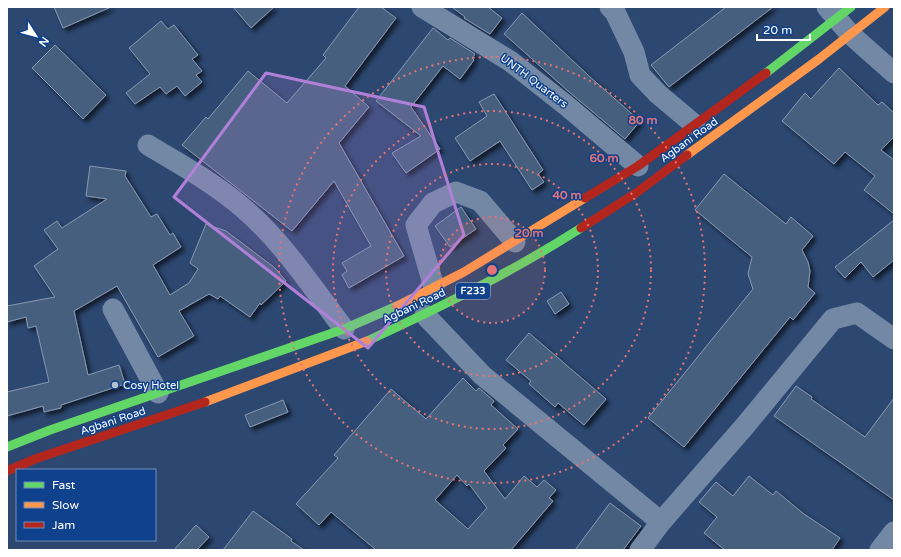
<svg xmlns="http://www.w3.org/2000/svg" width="901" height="557" viewBox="0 0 901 557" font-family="'Varela Round',sans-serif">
<defs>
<filter id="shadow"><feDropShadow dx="3.5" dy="3.5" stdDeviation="2" flood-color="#0009"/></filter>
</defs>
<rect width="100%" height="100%" fill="#2c4770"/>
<path fill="#475e7f" stroke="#8799b3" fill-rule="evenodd" filter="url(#shadow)" d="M 54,7 L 111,7 L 63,28 Z
M 233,7 L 274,7 L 251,28 Z
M 359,7 L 381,7 L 396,18 L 345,86 L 369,107 L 339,143 L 404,256 L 349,288 L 342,275 L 347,271 L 342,263 L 371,246 L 334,181 L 292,231 L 182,145 L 206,117 L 208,119 L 248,71 L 287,103 L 326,58 L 323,55 Z
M 452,7 L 488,7 L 502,18 L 490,34 L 464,18 L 465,17 Z
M 726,7 L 773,7 L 669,87 L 651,65 Z
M 522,13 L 589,76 L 640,121 L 625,139 L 568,91 L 504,34 Z
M 161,21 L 168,29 L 174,25 L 198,55 L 192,59 L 202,71 L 196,75 L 202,82 L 185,96 L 177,86 L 166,94 L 160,87 L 135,104 L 126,93 L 150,74 L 129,48 Z
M 433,28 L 448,40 L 450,38 L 475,54 L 472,58 L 474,60 L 460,79 L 443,66 L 411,107 L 440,149 L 406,173 L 392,153 L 421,136 L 376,101 Z
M 55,45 L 106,95 L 83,119 L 32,68 Z
M 839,68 L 878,105 L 882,102 L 894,113 L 894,137 L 881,150 L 894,160 L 894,214 L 864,190 L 875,176 L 845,152 L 834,164 L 782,121 L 805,93 L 811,99 Z
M 494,94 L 543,170 L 538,174 L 544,182 L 532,190 L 500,141 L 470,161 L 455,138 L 487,116 L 479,102 Z
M 90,166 L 126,171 L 125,176 L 151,217 L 157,214 L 170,235 L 173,233 L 181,247 L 153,265 L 170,295 L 189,283 L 198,269 L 190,263 L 206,224 L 226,231 L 275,268 L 286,281 L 261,305 L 260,303 L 250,317 L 220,296 L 218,299 L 209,294 L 179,311 L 194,336 L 158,357 L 117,286 L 74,311 L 88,375 L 119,365 L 125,384 L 61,405 L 61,408 L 44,412 L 43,406 L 7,416 L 7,392 L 49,382 L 36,326 L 28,328 L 26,317 L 7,322 L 7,306 L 55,297 L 34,266 L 58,249 L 44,230 L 57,221 L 62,228 L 107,199 L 86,196 Z
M 724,174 L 786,224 L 791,217 L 813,236 L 802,250 L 808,262 L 810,271 L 808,287 L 815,293 L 793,320 L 790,317 L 684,447 L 648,418 L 753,289 L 748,274 L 752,257 L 695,210 Z
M 461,207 L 476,229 L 450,247 L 435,226 Z
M 894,220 L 894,260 L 873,277 L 861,262 L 845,278 L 835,267 Z
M 561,292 L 569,304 L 555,314 L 547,301 Z
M 529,333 L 606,399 L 584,425 L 558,403 L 555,407 L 529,384 L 531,381 L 506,360 Z
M 463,378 L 476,391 L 479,388 L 494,401 L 491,405 L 518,429 L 503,445 L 506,448 L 484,471 L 505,499 L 524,476 L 537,487 L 544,480 L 556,490 L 549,498 L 553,501 L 511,550 L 376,550 L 331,512 L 319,525 L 296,504 L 338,458 L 334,455 L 391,389 L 426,419 ZM 457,475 L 467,486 L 469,484 L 487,508 L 468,529 L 435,500 Z
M 796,386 L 812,397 L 811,399 L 865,437 L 894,398 L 894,500 L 774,416 Z
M 283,400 L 288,412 L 250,427 L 245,415 Z
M 749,476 L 773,495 L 776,491 L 804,514 L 840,538 L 832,550 L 725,550 L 704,533 L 717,517 L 699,502 L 716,482 L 733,496 Z
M 610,503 L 641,526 L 623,550 L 575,550 Z
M 253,511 L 292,539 L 291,541 L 304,550 L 223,550 Z
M 196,525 L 209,537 L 197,550 L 174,550 Z"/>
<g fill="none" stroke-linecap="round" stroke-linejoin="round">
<path stroke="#7388a5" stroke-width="21" d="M 422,7 L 510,61 L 567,106 L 638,166
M 610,7 L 615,12 L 634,52 L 640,75 L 658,94 L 695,125
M 827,7 L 850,34 L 894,73
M 148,145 C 180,164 214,183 242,207 C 283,242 312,287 344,329
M 434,287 L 416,225 L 433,203 L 456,192 L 480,201 L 515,242
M 113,309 L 158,393
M 425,315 L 482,375 L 661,522
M 640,550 L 661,522 L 744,427 L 833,319 L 857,313 L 894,339
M 880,550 L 894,532"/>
<path stroke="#63d668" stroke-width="9" d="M 766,73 L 851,7
M 367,341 C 441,307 512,272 581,228
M 7,447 L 50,430 L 344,329 L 397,306"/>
<path stroke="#ff974d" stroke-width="9" d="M 687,155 L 819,59 L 885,7
M 397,306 L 464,272 L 585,198
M 205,402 L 367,341"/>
<path stroke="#b3261e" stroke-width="9" d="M 585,198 L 638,166 L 766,73
M 581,228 L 636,193 L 687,155
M 7,471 L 35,459 L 205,402"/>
</g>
<path fill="#b080d9" fill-opacity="0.2" stroke="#b080d9" stroke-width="3" stroke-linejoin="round" d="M 266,73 L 424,107 L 464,235 L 368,348 L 174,197 Z"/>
<circle cx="492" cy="270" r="53" fill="#e47373" fill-opacity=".12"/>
<g fill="none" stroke="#e47373" stroke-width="2" stroke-dasharray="2 4">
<circle cx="492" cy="270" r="53"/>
<circle cx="492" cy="270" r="106"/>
<circle cx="492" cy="270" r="159"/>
<circle cx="492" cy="270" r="213"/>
</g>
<circle fill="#b5bfcd" stroke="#0f418d" stroke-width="1.5" cx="115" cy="385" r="4"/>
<g text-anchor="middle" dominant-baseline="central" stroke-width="3" stroke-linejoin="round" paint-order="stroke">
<rect fill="#0f418d" stroke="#b7c6dd" stroke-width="1" x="456" y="283" width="34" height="16" rx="3"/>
<g font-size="10" font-weight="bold" fill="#fff">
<text x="473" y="291">F233</text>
</g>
<g font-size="11" fill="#fff" stroke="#0f418d">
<text transform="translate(534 81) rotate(37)">UNTH Quarters</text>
<text transform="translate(689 140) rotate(-36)">Agbani Road</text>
<text transform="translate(414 306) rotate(-25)">Agbani Road</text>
<text transform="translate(113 421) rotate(-18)">Agbani Road</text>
</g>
<g font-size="11" fill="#fff" stroke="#0f418d" text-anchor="start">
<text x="123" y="385">Cosy Hotel</text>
</g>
</g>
<circle cx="492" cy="270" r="6" fill="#e47373" stroke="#0f418d" stroke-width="2"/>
<g font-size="12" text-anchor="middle" font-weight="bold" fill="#e47373" stroke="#0f418d" stroke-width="3" stroke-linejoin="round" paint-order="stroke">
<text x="643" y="124">80 m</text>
<text x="604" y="162">60 m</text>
<text x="567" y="199">40 m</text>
<text x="529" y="237">20 m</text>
</g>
<rect width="901" height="557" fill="none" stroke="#ffffff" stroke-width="16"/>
<rect x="16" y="469" width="140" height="72" fill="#0f418d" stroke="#6f8dbb"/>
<rect x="24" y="482" width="20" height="6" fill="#63d668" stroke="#6f8dbb"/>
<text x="52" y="489" font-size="12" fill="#ffffff">Fast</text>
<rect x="24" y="502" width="20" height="6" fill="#ff974d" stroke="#6f8dbb"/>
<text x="52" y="509" font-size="12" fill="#ffffff">Slow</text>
<rect x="24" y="522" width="20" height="6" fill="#b3261e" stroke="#6f8dbb"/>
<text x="52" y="529" font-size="12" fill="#ffffff">Jam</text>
<g transform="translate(36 36) rotate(126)" stroke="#0f418d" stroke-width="3" paint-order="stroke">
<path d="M0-3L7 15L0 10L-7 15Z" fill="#ffffff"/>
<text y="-6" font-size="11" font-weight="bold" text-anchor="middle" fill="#ffffff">N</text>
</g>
<path d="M757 34v6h53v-6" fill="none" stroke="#ffffff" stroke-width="2"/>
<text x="763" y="34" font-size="12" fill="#ffffff" stroke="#0f418d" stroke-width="3" paint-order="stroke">20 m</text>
</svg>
